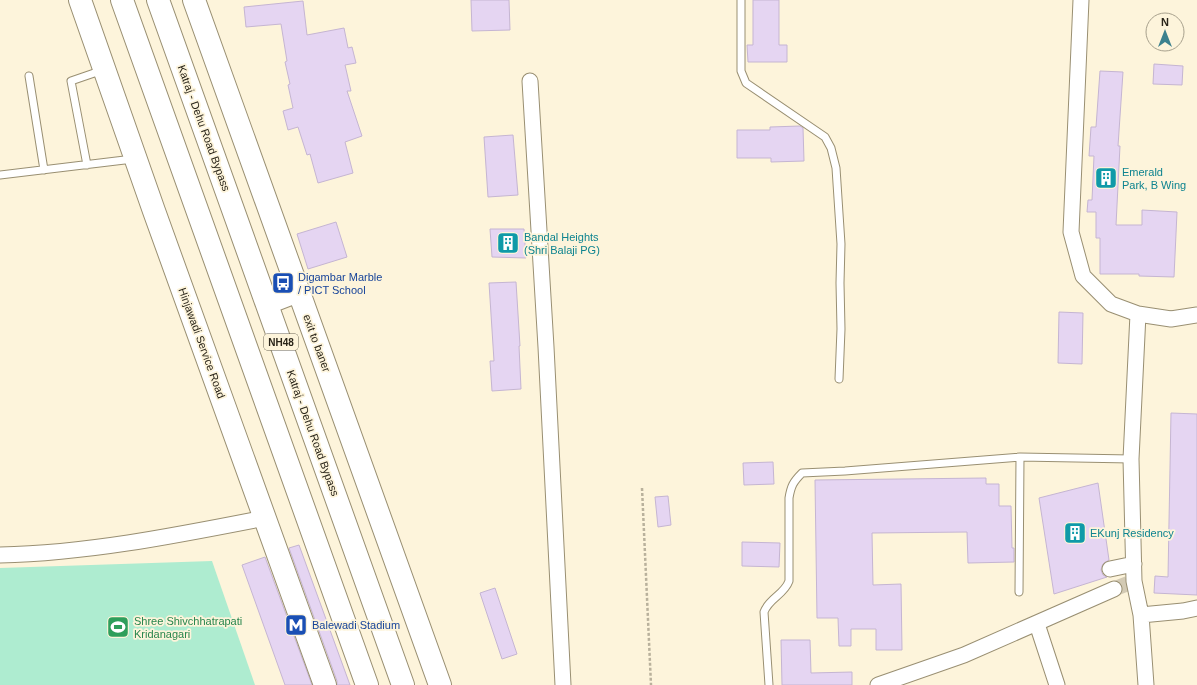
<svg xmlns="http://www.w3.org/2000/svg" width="1197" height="685" viewBox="0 0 1197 685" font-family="Helvetica,sans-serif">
<rect width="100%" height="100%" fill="#fdf4db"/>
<path fill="#aeecd0" d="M 212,561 L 255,685 L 0,685 L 0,568 Z"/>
<path fill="#e5d5f2" stroke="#c5b5d2" d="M 471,0 L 509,0 L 510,30 L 472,31 Z
M 753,0 L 779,0 L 779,45 L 787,45 L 787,62 L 748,62 L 747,45 L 753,45 Z
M 303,1 L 307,35 L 344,28 L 348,48 L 352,47 L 356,63 L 345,65 L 351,91 L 347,91 L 362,136 L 345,142 L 353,173 L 318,183 L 310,154 L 307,155 L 298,127 L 288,130 L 283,111 L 293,108 L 288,85 L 290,84 L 285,62 L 287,61 L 281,24 L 246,27 L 244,7 Z
M 1154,64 L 1183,66 L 1182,85 L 1153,84 Z
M 1100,71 L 1123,72 L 1118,146 L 1120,146 L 1116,225 L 1142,225 L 1142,210 L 1177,212 L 1174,277 L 1139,276 L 1139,274 L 1100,274 L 1100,238 L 1096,238 L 1096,212 L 1087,212 L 1088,200 L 1092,200 L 1094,156 L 1089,156 L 1091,127 L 1096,127 Z
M 800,126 L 803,128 L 804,161 L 771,162 L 771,158 L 737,158 L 737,130 L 770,130 L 770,127 Z
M 513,135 L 518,195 L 488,197 L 484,137 Z
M 336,222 L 347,257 L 308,269 L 297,234 Z
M 490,229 L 524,229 L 526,258 L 492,257 Z
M 516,282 L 520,346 L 519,346 L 521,389 L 492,391 L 490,361 L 494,361 L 489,283 Z
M 1059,312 L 1083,313 L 1082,364 L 1058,363 Z
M 1171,413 L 1197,414 L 1197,595 L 1154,593 L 1155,576 L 1168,577 Z
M 773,462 L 774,484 L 744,485 L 743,463 Z
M 986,478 L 986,484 L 999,484 L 999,506 L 1011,506 L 1012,548 L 1014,548 L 1014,562 L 968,563 L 967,532 L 872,533 L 873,585 L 901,584 L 902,650 L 876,650 L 876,629 L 851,629 L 851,646 L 839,646 L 838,618 L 817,618 L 815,480 Z
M 1098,483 L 1109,560 L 1104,563 L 1102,566 L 1101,570 L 1103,575 L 1107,577 L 1054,594 L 1039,498 Z
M 668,496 L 671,525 L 658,527 L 655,497 Z
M 742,542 L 780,543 L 779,567 L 742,566 Z
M 299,545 L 350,685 L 337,685 L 337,681 L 289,548 Z
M 265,557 L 312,685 L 285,685 L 242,565 Z
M 495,588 L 517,654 L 502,659 L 480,593 Z
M 781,640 L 810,640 L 811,673 L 852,672 L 852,685 L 782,685 Z"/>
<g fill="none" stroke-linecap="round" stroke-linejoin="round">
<path stroke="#d3cab4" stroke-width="15" stroke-dasharray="15 8" stroke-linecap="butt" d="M 1114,589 L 1134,581"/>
<g stroke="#998f72" stroke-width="9">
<path id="service" d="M 741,0 L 741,71 L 746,83 L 825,137 L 831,148 L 836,168 L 841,244 L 840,283 L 841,329 L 839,379
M 29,76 L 44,170
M 87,165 L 71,81 L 103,70
M 0,175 L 133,159
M 1019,592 L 1020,457
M 769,685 L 764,612 C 769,598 784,595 789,581 L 789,498 C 791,486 793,482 802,473 L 845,471 L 1020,457 L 1131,459"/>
</g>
<g stroke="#998f72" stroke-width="17">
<path id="minor" d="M 1081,0 L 1071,232 L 1083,276 L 1111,304 L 1138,314 L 1171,319 L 1197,315
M 530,81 L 546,347 L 563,685
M 1138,314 L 1131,459 L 1134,581 L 1141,615 L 1146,685
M 0,555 C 89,553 178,535 265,518
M 1110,569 L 1134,564
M 1141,615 L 1183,611 L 1197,608
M 1037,624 L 1057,685
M 878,685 L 964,655 L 1114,589"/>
</g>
<g stroke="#998f72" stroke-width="24">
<path id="primary" d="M 80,0 L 154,211 L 325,685
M 194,0 L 440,685"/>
</g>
<g stroke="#998f72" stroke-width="24">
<path id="trunk" d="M 122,0 L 367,685
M 158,0 L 403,685
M 267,303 L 298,291"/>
</g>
<path stroke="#b9b19c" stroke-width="2.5" stroke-dasharray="3 2" stroke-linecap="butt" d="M 642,488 L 651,685"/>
<use href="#service" stroke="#fff" stroke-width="7"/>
<use href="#minor" stroke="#fff" stroke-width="15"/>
<use href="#primary" stroke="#fff" stroke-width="22"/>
<use href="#trunk" stroke="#fff" stroke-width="22"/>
</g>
<defs>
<g id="building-square" transform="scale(1.15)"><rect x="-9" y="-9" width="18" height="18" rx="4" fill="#0f9aa8" stroke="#fdf4db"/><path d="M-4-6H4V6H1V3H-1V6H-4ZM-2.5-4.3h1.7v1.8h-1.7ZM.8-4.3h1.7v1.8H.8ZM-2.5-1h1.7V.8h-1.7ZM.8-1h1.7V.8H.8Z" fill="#fff"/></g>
<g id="bus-square" transform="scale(1.15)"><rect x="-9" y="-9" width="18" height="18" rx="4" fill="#1a4fb4" stroke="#fdf4db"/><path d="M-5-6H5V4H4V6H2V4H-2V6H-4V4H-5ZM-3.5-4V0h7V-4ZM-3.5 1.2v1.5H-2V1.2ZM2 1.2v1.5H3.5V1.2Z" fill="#fff"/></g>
<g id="metro-square" transform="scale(1.15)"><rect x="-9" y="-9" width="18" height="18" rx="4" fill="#1a4fb4" stroke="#fdf4db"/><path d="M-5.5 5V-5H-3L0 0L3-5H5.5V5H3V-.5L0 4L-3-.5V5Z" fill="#fff"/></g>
<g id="stadium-square" transform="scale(1.15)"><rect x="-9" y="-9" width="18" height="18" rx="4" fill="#2e9e5b" stroke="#fdf4db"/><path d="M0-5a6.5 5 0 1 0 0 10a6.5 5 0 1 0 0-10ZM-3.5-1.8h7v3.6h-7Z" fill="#fff"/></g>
</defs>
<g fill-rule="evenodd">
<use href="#building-square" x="1106" y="178"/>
<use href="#building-square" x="508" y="243"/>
<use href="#bus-square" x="283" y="283"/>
<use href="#building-square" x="1075" y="533"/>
<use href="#metro-square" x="296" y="625"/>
<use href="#stadium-square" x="118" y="627"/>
</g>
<g text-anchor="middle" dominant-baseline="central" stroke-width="3.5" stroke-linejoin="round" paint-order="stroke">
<rect fill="#fdf4db" stroke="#696253" stroke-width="1" x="264" y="334" width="34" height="16" rx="3"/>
<g font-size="10" font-weight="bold" fill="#292419">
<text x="281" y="342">NH48</text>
</g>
<g font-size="11" fill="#292419" stroke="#fdf4db">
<text transform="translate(204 128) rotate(70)">Katraj - Dehu Road Bypass</text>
<text transform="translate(202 343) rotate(70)">Hinjawadi Service Road</text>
<text transform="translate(317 343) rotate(70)">exit to baner</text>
<text transform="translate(313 433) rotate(70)">Katraj - Dehu Road Bypass</text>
</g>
<g font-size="11" fill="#0d838f" stroke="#fdf4db" text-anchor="start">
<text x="1122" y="172">Emerald<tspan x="1122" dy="13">Park, B Wing</tspan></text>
<text x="524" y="237">Bandal Heights<tspan x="524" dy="13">(Shri Balaji PG)</tspan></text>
<text x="1090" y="533">EKunj Residency</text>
</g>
<g font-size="11" fill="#164399" stroke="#fdf4db" text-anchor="start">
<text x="298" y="277">Digambar Marble<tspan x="298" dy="13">/ PICT School</tspan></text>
<text x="312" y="625">Balewadi Stadium</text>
</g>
<g font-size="11" fill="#27864d" stroke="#fdf4db" text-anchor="start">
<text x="134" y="621">Shree Shivchhatrapati<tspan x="134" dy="13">Kridanagari</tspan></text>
</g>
</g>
<g transform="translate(1165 32)"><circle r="19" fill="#fdf4db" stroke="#a8a18d"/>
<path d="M0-3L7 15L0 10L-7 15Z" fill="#3c818e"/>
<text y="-6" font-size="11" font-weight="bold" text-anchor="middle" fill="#292419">N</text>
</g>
</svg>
